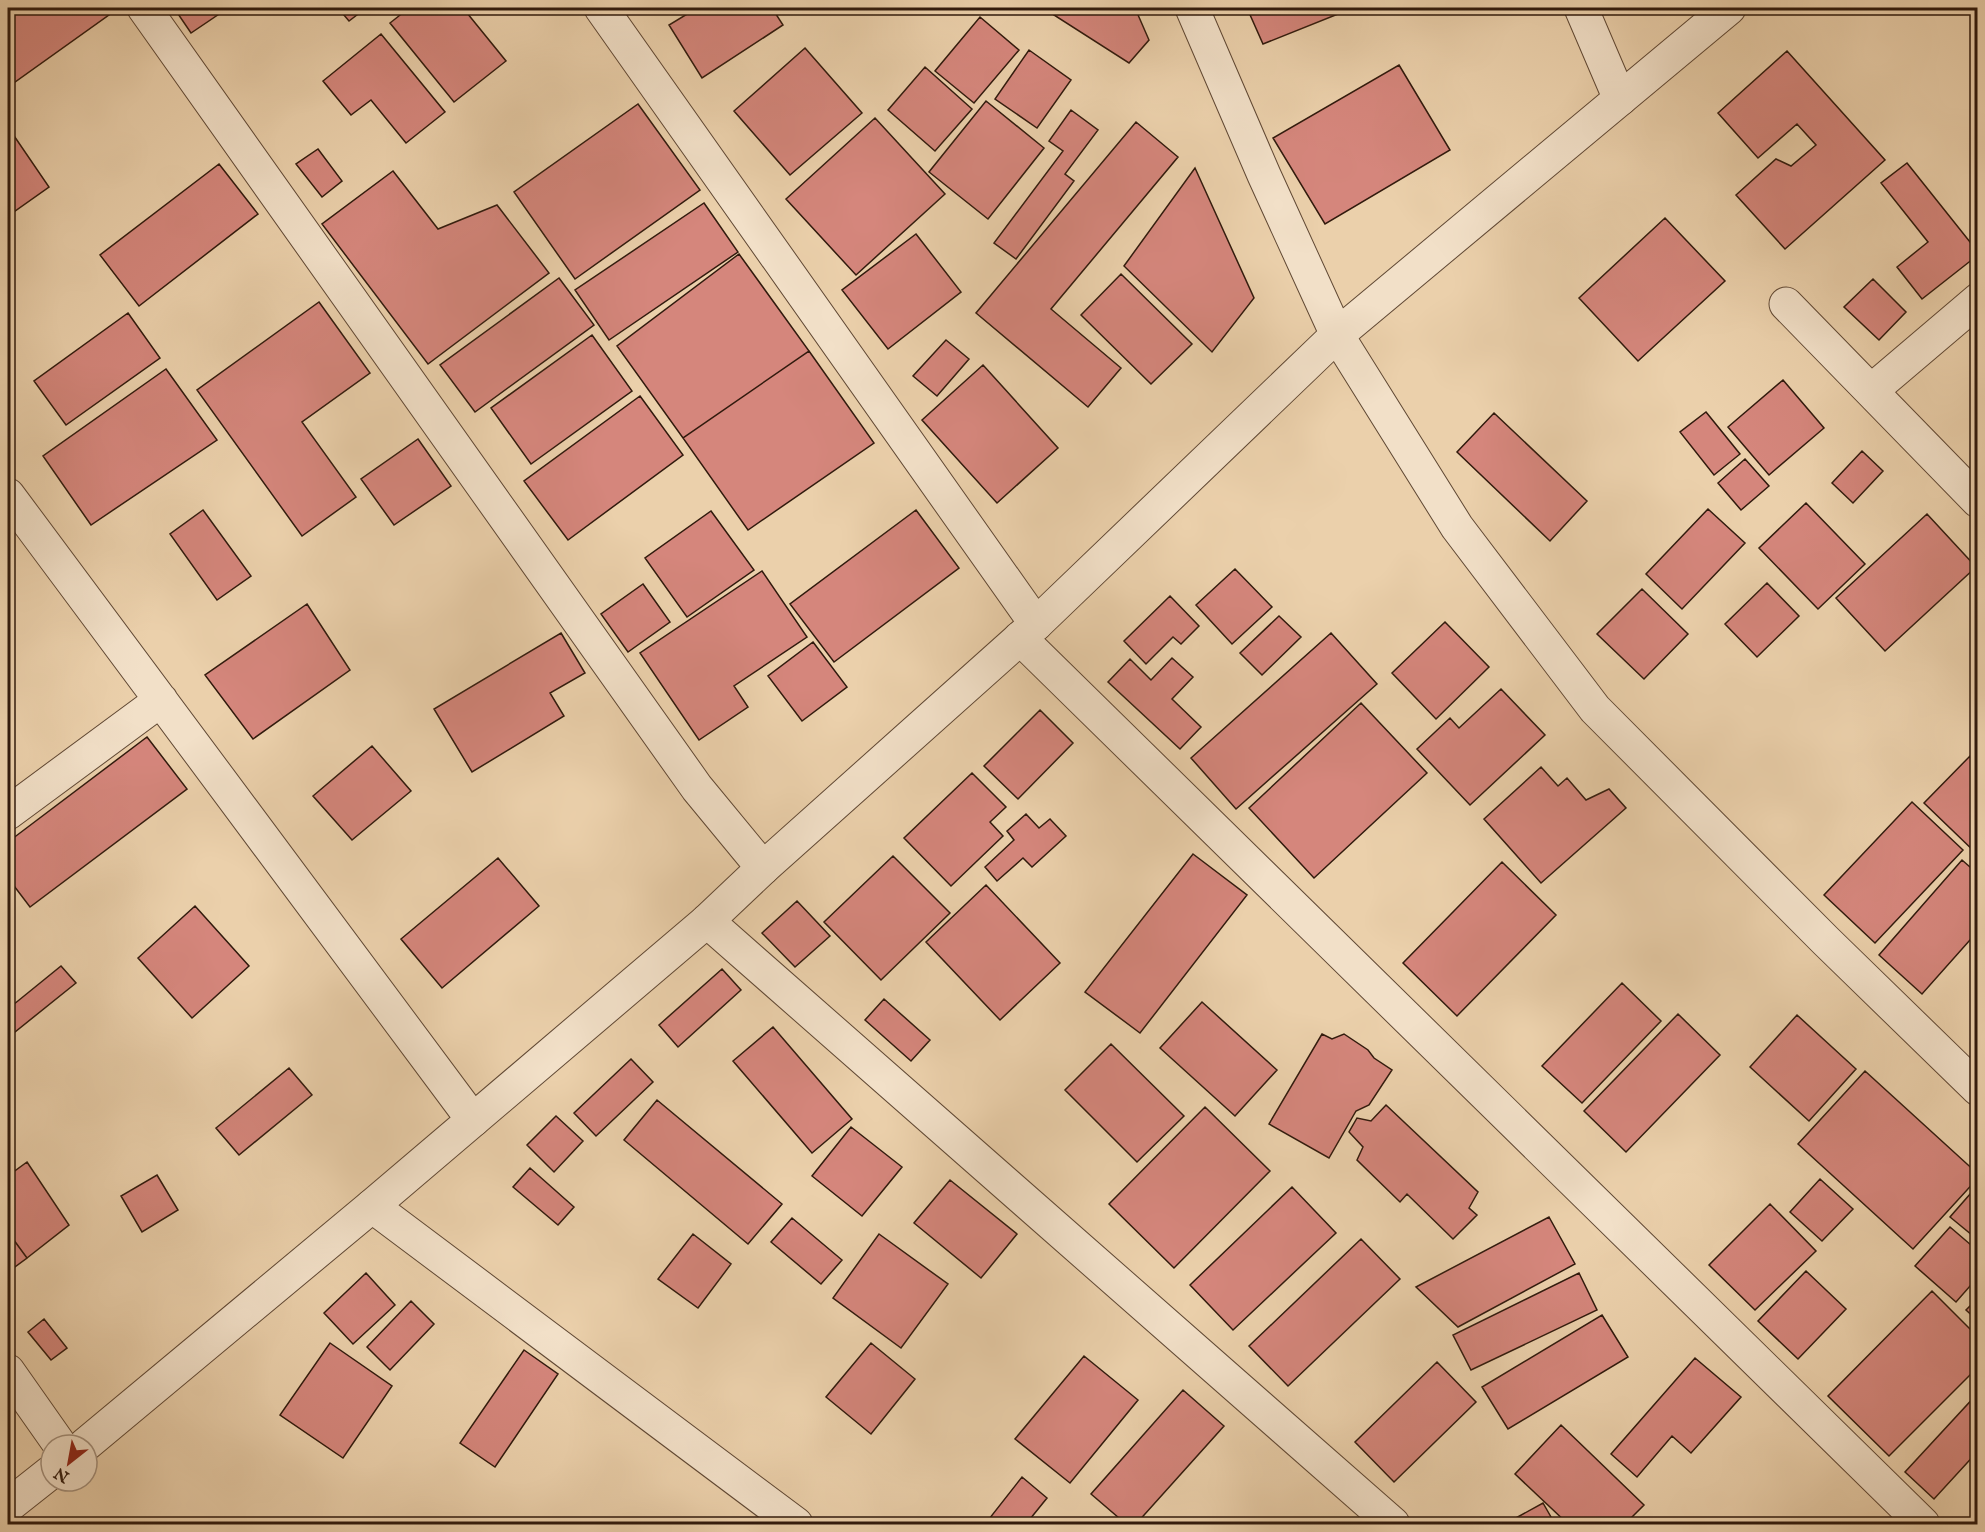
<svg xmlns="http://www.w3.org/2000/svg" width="1985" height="1532" viewBox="0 0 1985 1532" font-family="'IM FELL English',serif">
<rect width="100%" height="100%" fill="#ebd0ab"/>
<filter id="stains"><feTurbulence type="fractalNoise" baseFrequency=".00333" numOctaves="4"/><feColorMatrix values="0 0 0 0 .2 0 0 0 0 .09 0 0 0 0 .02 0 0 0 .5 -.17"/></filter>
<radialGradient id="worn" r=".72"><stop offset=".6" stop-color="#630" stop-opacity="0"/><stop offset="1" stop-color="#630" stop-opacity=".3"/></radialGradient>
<path fill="#d5867c" stroke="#311a0d" stroke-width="1.5" d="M 15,8 L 110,8 L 113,12 L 8,87 L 8,13 Z
M 174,8 L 228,8 L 191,33 Z
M 338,8 L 366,8 L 349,21 Z
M 409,8 L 463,8 L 506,61 L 454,102 L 390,23 Z
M 697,8 L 772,8 L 783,25 L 702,78 L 669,25 Z
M 1043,8 L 1135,8 L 1149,40 L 1129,63 Z
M 1247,8 L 1353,8 L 1263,44 Z
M 980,17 L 1019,50 L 974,103 L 935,71 Z
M 381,34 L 445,112 L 406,143 L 371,100 L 351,115 L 323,81 Z
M 805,48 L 862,113 L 790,175 L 734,111 Z
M 1029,50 L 1071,80 L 1037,128 L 995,99 Z
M 1787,51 L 1885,160 L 1785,249 L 1736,195 L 1776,159 L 1791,166 L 1816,145 L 1797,124 L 1758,158 L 1718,113 Z
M 1399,65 L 1450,150 L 1325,224 L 1273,138 Z
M 925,67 L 972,109 L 935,151 L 888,110 Z
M 986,101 L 1044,148 L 988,219 L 929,172 Z
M 638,104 L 700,190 L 575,279 L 514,192 Z
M 1071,110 L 1098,130 L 1065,174 L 1074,181 L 1016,259 L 994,243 L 1063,151 L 1049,141 Z
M 875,118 L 945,194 L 856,275 L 786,199 Z
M 1136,122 L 1178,157 L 1051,309 L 1121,368 L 1088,407 L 976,313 Z
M 8,127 L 49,187 L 8,216 Z
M 318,149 L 342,181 L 322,197 L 296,164 Z
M 1907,163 L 1978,252 L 1978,255 L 1922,299 L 1897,267 L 1928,242 L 1881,183 Z
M 219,164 L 258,214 L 139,306 L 100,255 Z
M 1195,168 L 1254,298 L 1212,352 L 1124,266 Z
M 393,171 L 438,229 L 497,205 L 549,273 L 428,364 L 322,224 Z
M 704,203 L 738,252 L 609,340 L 575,290 Z
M 1665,218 L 1725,281 L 1638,361 L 1579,298 Z
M 916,234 L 961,292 L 888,349 L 842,290 Z
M 739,254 L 809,351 L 683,438 L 617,346 Z
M 1121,274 L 1192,344 L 1151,384 L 1081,315 Z
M 559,278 L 594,325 L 475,412 L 440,365 Z
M 1873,279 L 1906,312 L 1879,340 L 1844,307 Z
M 319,302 L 370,373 L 302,422 L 356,497 L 302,536 L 197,390 Z
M 128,313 L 160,358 L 66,425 L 34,381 Z
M 592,335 L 632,391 L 531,464 L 491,408 Z
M 946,340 L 969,359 L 937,396 L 913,376 Z
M 809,351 L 874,443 L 748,530 L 683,438 Z
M 983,365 L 1058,448 L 997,503 L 922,420 Z
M 166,369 L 217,440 L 91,525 L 43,456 Z
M 1783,380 L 1824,428 L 1769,475 L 1728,427 Z
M 640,396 L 683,455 L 568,540 L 524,481 Z
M 1706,412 L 1740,454 L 1714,475 L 1680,432 Z
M 1494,413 L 1587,501 L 1550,541 L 1457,452 Z
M 418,439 L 451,486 L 394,525 L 361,479 Z
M 1862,451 L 1883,471 L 1853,503 L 1832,483 Z
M 1745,459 L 1769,486 L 1741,510 L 1718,483 Z
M 1806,503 L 1865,564 L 1818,609 L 1759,548 Z
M 1708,509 L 1745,543 L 1682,609 L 1646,574 Z
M 203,510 L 251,576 L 217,600 L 170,534 Z
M 916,510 L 959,568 L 834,662 L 790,604 Z
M 711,511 L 754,570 L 687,617 L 645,558 Z
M 1927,514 L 1976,567 L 1885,651 L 1836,598 Z
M 1235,569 L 1272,607 L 1232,644 L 1196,605 Z
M 762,571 L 807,637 L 734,686 L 748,707 L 699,740 L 640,653 Z
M 1767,583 L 1799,616 L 1757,657 L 1725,624 Z
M 643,584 L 670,622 L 628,652 L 601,614 Z
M 1642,589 L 1688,634 L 1644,679 L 1597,634 Z
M 1170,596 L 1199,626 L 1181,644 L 1173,637 L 1146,664 L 1124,641 Z
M 307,604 L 350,670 L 253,739 L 205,675 Z
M 1279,616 L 1301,637 L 1262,675 L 1240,653 Z
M 1445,622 L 1489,667 L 1436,719 L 1392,673 Z
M 561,633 L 585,673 L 550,693 L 564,716 L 472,772 L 434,709 Z
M 1331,633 L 1377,684 L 1236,809 L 1191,758 Z
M 813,642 L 847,687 L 802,721 L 768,676 Z
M 1172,658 L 1193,677 L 1172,699 L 1201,727 L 1180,749 L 1108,682 L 1130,659 L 1151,680 Z
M 1501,689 L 1545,735 L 1470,805 L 1417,749 L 1450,718 L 1459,728 Z
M 1361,703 L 1427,773 L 1314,878 L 1249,808 Z
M 1040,710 L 1073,743 L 1018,799 L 984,766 Z
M 147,737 L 187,789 L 30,907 L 8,878 L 8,842 Z
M 372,746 L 411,791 L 352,840 L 313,796 Z
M 1970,756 L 1978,764 L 1978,855 L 1924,803 Z
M 1541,767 L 1558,786 L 1567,778 L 1586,800 L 1609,789 L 1626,808 L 1541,883 L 1484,819 Z
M 972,773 L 1006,807 L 990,822 L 1003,836 L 951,886 L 904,838 Z
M 1912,802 L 1963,850 L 1875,943 L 1824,895 Z
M 1026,814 L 1039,828 L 1050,819 L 1066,836 L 1032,867 L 1023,858 L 997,881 L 985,867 L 1014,840 L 1007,831 Z
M 1193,854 L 1247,895 L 1140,1033 L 1085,992 Z
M 893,856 L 950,913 L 881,980 L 824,922 Z
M 498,858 L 539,906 L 442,988 L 401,939 Z
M 1962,860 L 1978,874 L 1978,931 L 1922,994 L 1879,955 Z
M 1502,862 L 1556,915 L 1457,1016 L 1403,963 Z
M 986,885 L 1060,963 L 1000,1020 L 926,942 Z
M 797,901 L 830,936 L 795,967 L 762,933 Z
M 195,906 L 249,966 L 192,1018 L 138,958 Z
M 61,966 L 76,983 L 10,1036 L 8,1034 L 8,1009 Z
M 722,969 L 741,990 L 678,1047 L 659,1025 Z
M 1622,983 L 1661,1021 L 1582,1103 L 1542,1066 Z
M 884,999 L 930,1040 L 911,1061 L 865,1020 Z
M 1202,1002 L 1277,1070 L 1235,1116 L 1160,1048 Z
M 1678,1014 L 1720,1055 L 1626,1152 L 1584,1111 Z
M 1797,1015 L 1856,1069 L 1809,1121 L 1750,1067 Z
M 773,1027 L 852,1119 L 812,1153 L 733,1061 Z
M 1322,1034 L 1332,1039 L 1344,1034 L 1368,1050 L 1374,1058 L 1392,1070 L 1369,1105 L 1356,1111 L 1329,1158 L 1269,1124 Z
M 1111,1044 L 1184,1116 L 1137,1162 L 1065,1090 Z
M 631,1059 L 653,1082 L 596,1136 L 574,1113 Z
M 289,1068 L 312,1095 L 239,1155 L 216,1128 Z
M 1865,1071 L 1978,1174 L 1978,1178 L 1913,1249 L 1798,1144 Z
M 657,1100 L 782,1204 L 748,1244 L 624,1140 Z
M 1386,1105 L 1478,1192 L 1469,1208 L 1477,1215 L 1453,1239 L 1407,1194 L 1400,1202 L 1357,1160 L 1363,1147 L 1349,1132 L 1357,1118 L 1371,1121 Z
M 1205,1107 L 1270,1171 L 1174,1268 L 1109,1204 Z
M 556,1116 L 583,1141 L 554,1172 L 527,1145 Z
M 851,1127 L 902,1167 L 862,1216 L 812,1176 Z
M 27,1162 L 69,1225 L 27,1258 L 8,1232 L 8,1176 Z
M 530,1168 L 574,1207 L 558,1225 L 513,1187 Z
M 157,1175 L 178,1210 L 142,1232 L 121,1196 Z
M 1820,1179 L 1853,1209 L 1822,1241 L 1790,1212 Z
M 950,1180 L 1017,1234 L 981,1278 L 914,1223 Z
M 1978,1185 L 1978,1229 L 1972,1235 L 1950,1217 Z
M 1292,1187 L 1336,1233 L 1233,1330 L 1190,1285 Z
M 1770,1204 L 1816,1251 L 1755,1310 L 1709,1265 Z
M 1549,1217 L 1575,1264 L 1458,1327 L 1416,1287 Z
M 792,1218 L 842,1260 L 821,1284 L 771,1242 Z
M 1950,1227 L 1978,1251 L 1978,1277 L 1956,1302 L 1915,1266 Z
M 8,1232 L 27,1258 L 8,1272 Z
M 693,1234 L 731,1264 L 698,1308 L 658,1279 Z
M 879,1234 L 948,1284 L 901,1348 L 833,1298 Z
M 1361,1239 L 1400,1279 L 1288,1386 L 1249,1346 Z
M 1806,1271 L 1846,1309 L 1798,1359 L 1758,1321 Z
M 366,1273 L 395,1305 L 353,1344 L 324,1313 Z
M 1579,1273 L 1597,1310 L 1471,1370 L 1453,1335 Z
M 1932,1291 L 1978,1337 L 1978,1367 L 1889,1456 L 1828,1396 Z
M 1978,1298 L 1978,1321 L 1966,1310 Z
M 411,1301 L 434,1324 L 390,1370 L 367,1347 Z
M 1602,1315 L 1628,1357 L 1508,1429 L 1482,1387 Z
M 44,1319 L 67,1348 L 51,1360 L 28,1332 Z
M 330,1343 L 392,1386 L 343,1458 L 280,1415 Z
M 871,1343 L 915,1379 L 871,1434 L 826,1397 Z
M 524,1350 L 558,1374 L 495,1467 L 460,1443 Z
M 1084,1356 L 1138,1400 L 1070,1483 L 1015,1439 Z
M 1695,1358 L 1741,1397 L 1691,1453 L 1672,1436 L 1637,1477 L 1611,1454 Z
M 1437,1362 L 1476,1402 L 1394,1482 L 1355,1442 Z
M 1183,1390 L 1224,1426 L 1136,1524 L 1126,1524 L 1091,1494 Z
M 1978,1393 L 1978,1451 L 1934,1499 L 1905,1472 Z
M 1561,1425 L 1644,1505 L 1625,1524 L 1568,1524 L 1515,1474 Z
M 1022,1477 L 1047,1498 L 1026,1524 L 996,1524 L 989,1519 Z
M 1543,1503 L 1555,1524 L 1505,1524 Z"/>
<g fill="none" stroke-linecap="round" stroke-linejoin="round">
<g stroke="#604834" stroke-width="35">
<path id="minor" d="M 144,8 L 697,788 L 763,868
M 601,8 L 1036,624
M 1192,8 L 1264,175 L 1337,335 L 1457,527 L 1595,709 L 1826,941 L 1978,1089
M 1581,8 L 1620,99
M 1786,304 L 1978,501
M 1871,391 L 1978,300
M 8,495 L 473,1120
M 1020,638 L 1923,1524
M 8,813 L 161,700
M 707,921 L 1393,1524
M 372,1206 L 796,1524
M 8,1371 L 60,1445"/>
</g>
<g stroke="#604834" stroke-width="35">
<path id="tertiary" d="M 85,1445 L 372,1206 L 707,921 L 763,868 L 1036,624 L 1337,335 L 1729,8
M 8,1506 L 51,1472"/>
</g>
<use href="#minor" stroke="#f2e0c8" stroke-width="33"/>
<use href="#tertiary" stroke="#f2e0c8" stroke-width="33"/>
</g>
<rect width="1985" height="1532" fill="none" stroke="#ebd0ab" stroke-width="30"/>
<rect x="9" y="9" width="1967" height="1514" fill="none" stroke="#311a0d" stroke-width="3"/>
<rect x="15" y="15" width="1955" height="1502" fill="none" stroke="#311a0d" stroke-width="1.5"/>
<g transform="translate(69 1463) rotate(211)"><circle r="28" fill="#f2e0c8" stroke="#a5917d" stroke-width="1.5"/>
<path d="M0-4.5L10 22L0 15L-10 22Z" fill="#8f2418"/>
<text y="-9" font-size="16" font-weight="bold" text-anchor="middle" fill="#311a0d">N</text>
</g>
<rect width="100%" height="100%" filter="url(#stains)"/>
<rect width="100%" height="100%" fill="url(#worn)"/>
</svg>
